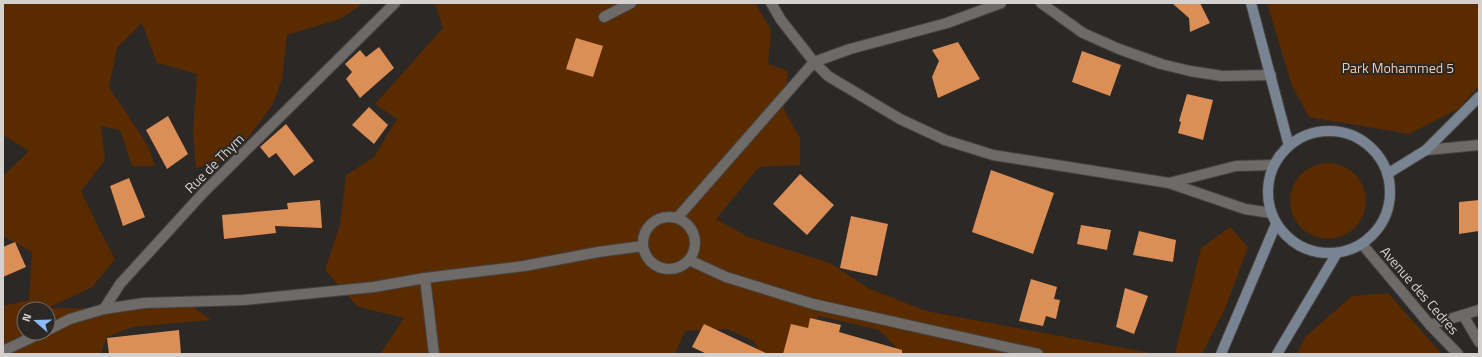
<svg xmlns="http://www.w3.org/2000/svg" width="1482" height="357" viewBox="0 0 1482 357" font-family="'Titillium Web',sans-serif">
<rect width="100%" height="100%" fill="#2b2826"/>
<path fill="#5b2b00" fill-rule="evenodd" d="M 3,3 L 364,3 L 340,19 L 287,35 L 282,79 L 273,104 L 234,157 L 196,168 L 193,133 L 197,74 L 157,63 L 142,23 L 117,48 L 109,87 L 148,146 L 155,166 L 132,166 L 120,130 L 101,126 L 105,160 L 81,191 L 100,231 L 115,259 L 92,287 L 48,308 L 124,309 L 192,306 L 211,320 L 132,327 L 107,337 L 101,354 L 3,354 L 3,306 L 29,300 L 32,252 L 3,236 L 3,176 L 29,151 L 3,135 ZM 24,309 L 48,309 L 48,333 L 24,333 Z
M 435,3 L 755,3 L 771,30 L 768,64 L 788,71 L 784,110 L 800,138 L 800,165 L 759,167 L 716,219 L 748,237 L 830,263 L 868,288 L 926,311 L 1156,354 L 903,354 L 879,330 L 819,316 L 783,354 L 760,354 L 754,341 L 727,329 L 685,331 L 675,354 L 380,354 L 404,318 L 358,307 L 325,270 L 340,225 L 346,175 L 374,157 L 397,119 L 375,104 L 443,28 Z
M 1267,3 L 1479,3 L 1479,86 L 1458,109 L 1409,134 L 1309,117 L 1292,86 Z
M1290 201a38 38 0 1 1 76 0a38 38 0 1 1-76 0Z
M 1230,227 L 1248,247 L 1225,309 L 1202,354 L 1175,354 L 1201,248 Z
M 1388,293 L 1442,354 L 1297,354 L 1305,337 L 1352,296 Z"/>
<path fill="#db8e56" d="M 1172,3 L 1200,3 L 1210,23 L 1190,32 L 1189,18 Z
M 576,38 L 603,46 L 593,77 L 566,69 Z
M 958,42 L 980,79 L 938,98 L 932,77 L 939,61 L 932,50 Z
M 379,47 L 394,68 L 360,98 L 346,79 L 352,72 L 345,64 L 360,50 L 366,57 Z
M 1082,51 L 1121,65 L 1110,96 L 1072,82 Z
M 1187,94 L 1213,100 L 1203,140 L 1178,133 L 1181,122 L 1179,121 Z
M 369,107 L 388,125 L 374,144 L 352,125 Z
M 168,116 L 188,154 L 167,169 L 146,130 Z
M 286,124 L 314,161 L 294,176 L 276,153 L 269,158 L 260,147 Z
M 991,170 L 1054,193 L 1033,254 L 972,232 Z
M 800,174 L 834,205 L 807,235 L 773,204 Z
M 129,178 L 145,217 L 123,226 L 110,186 Z
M 320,200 L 322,228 L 275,226 L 276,233 L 224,239 L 222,215 L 288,209 L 287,203 Z
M 1479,200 L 1479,231 L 1459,234 L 1459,202 Z
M 851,216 L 888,224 L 877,276 L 840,268 Z
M 1081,225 L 1111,230 L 1107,250 L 1077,244 Z
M 1139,231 L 1176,240 L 1173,262 L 1133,255 Z
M 15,242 L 26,267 L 3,277 L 3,247 Z
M 1031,279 L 1057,287 L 1054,299 L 1060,300 L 1056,319 L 1046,316 L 1043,326 L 1019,321 Z
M 1125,288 L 1148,296 L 1134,334 L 1116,327 Z
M 810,318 L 841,325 L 839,332 L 902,350 L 902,354 L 783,354 L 791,324 L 808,328 Z
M 704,324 L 768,354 L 707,354 L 692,347 Z
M 179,330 L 181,354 L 109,354 L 107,338 Z"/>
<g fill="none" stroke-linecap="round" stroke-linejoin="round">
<g stroke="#464341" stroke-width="12">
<path id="service" d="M 1463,315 L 1479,342
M 1430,325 L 1479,310"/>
</g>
<g stroke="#464341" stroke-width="12">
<path id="minor" d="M 771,3 L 781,20 L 814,62 L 828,76 L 900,119 L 945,140 L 993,155 L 1169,183 L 1245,209 L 1271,213
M 1041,3 L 1083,33 L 1119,49 L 1161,64 L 1190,71 L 1222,76 L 1271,75
M 604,17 L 631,3
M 1169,183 L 1236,166 L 1274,165
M 678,217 L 814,62 L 850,49 L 947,23 L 1001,3
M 425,278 L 434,354
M 104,309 L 120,284 L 204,192 L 395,3"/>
</g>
<g stroke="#464341" stroke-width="12">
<path id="tertiary" d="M 1426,150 L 1479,145
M643 243a26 26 0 1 1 52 0a26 26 0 1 1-52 0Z
M 1362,244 L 1430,325 L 1458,354
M 689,260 L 726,277 L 813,304 L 1038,354
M 48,330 L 70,319 L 104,309 L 144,303 L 243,300 L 374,287 L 425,278 L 524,266 L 598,252 L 643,246
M 3,351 L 41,333"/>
</g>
<g stroke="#464341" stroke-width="12">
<path id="secondary" d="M 1251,3 L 1289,146
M1268 192a61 61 0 1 1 122 0a61 61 0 1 1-122 0Z
M 1387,174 L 1426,150 L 1479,97
M 1221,354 L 1276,224
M 1277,354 L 1337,253"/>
</g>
<use href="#service" stroke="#6e6a67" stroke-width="10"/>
<use href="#minor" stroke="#6e6a67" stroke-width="10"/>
<use href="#tertiary" stroke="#6e6a67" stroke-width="10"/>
<use href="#secondary" stroke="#798493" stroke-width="10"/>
</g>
<g text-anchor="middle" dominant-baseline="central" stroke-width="4" stroke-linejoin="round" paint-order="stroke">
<g font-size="14" fill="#f2c9ae" stroke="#2b2826">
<text x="1398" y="67">Park Mohammed 5</text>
</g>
<g font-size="14" fill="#d4d2d0" stroke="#2b2826">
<text transform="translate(214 163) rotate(-45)">Rue de Thym</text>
<text transform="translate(1420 290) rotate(49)">Avenue des Cedres</text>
</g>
</g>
<rect width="1482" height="357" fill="none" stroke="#d4d2d0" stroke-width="8"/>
<g transform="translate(36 321) rotate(290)"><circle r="19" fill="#2b2826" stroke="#6f6c6a"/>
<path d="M0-3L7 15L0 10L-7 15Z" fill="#8abafc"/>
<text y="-6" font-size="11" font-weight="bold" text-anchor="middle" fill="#d4d2d0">N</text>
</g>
</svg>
